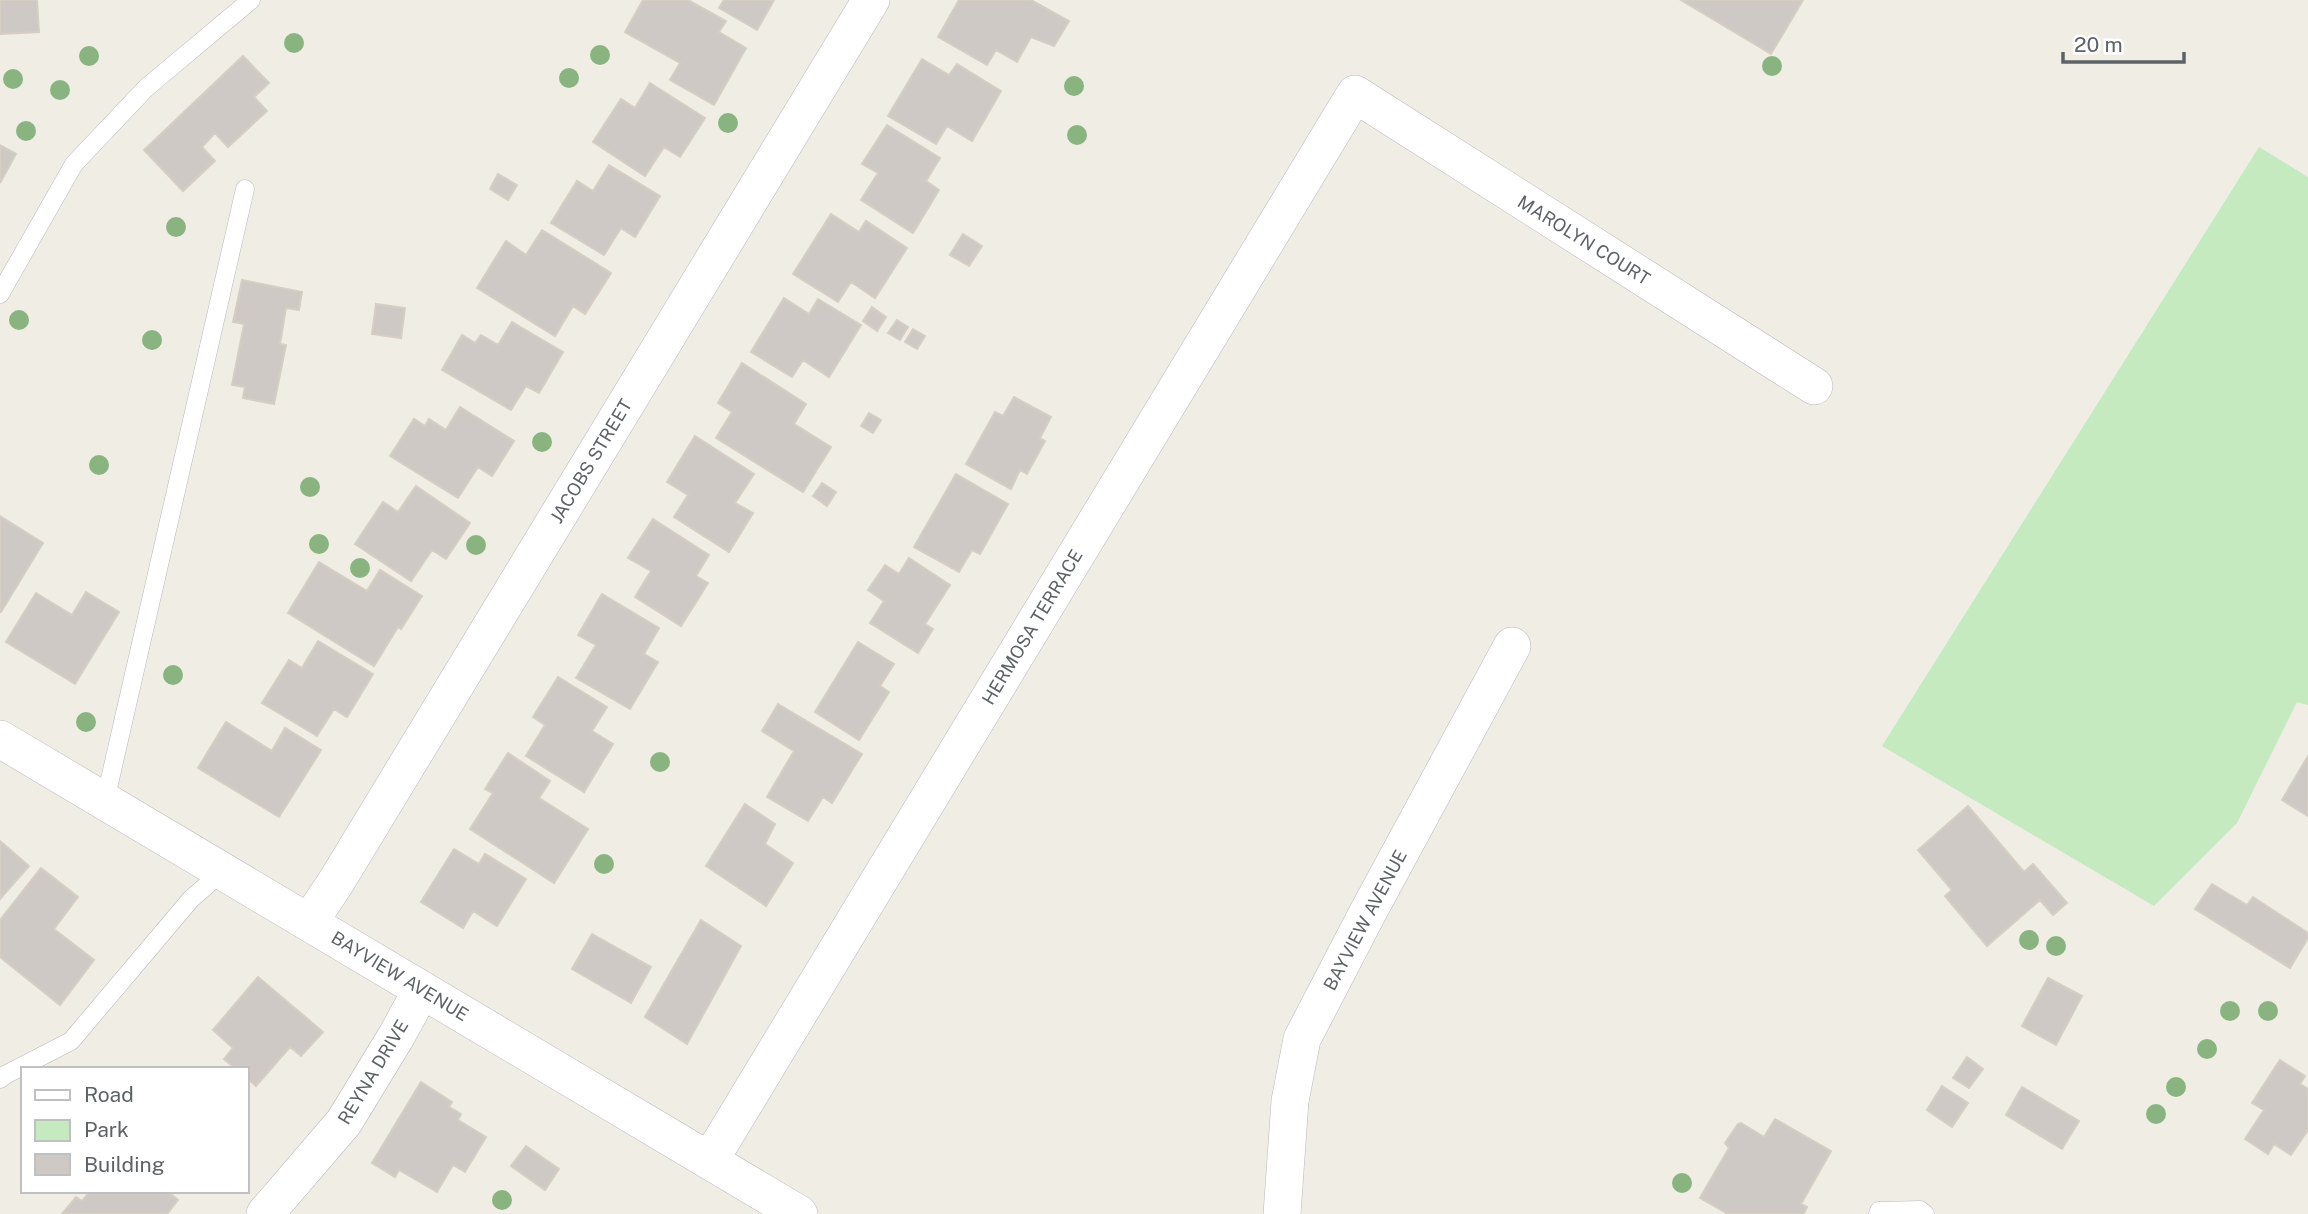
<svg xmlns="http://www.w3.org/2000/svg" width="2308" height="1214" viewBox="0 0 2308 1214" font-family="'Public Sans',sans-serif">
<rect width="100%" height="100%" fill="#f0ede5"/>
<path fill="#c5eac0" d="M 2259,147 L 2308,177 L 2308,705 L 2297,702 L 2237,823 L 2154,906 L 1882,746 Z"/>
<path fill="#cec9c4" stroke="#d6cec3" stroke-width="2" d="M 0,0 L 37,0 L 39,32 L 0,34 Z
M 643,0 L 688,0 L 726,21 L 719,32 L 746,48 L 714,105 L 670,80 L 680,63 L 625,32 Z
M 724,0 L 774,0 L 757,30 L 719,8 Z
M 959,0 L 1031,0 L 1069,21 L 1054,46 L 1031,37 L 1017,62 L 996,50 L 987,65 L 938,37 Z
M 1681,0 L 1803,0 L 1771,54 Z
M 243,56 L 269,83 L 254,97 L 267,111 L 228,147 L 215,133 L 202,147 L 215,161 L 183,191 L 144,150 Z
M 922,59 L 949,75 L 957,64 L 1001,91 L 972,141 L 947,126 L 936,144 L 888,116 Z
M 650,83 L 705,118 L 680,157 L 664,147 L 645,176 L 593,142 L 621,99 L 635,108 Z
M 887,125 L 940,158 L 926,181 L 939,190 L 913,233 L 861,200 L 878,173 L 862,164 Z
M 0,145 L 16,154 L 0,183 Z
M 609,165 L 660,196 L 635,237 L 621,228 L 604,255 L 551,223 L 577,181 L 593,191 Z
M 498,174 L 517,185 L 508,200 L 490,189 Z
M 831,214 L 859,232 L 866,221 L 907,248 L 875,298 L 851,282 L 838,302 L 793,274 Z
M 542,230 L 611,273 L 585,314 L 573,306 L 555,336 L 477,288 L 506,241 L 526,255 Z
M 963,234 L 982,246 L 969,266 L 950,255 Z
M 242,280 L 302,292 L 299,310 L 286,308 L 280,344 L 286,345 L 274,404 L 243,398 L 245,387 L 232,385 L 244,324 L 233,322 Z
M 784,298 L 809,314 L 818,299 L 861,325 L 829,377 L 803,360 L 792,377 L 751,352 Z
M 376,304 L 405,308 L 401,338 L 372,334 Z
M 872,307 L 886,317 L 877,331 L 863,321 Z
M 897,320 L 908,327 L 900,340 L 888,333 Z
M 512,322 L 563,352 L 539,393 L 526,386 L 511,410 L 442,370 L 462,335 L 475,343 L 481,335 L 498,345 Z
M 913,329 L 925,336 L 917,349 L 905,342 Z
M 742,363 L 806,404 L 794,424 L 831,447 L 803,492 L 716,438 L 732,412 L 718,403 Z
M 1014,397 L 1051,417 L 1040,438 L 1045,441 L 1027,474 L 1020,470 L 1011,489 L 966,464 L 995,412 L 1003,416 Z
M 460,407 L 514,441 L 492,476 L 478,467 L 458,498 L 390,456 L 414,419 L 425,426 L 429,419 L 446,430 Z
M 869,413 L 881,420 L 873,433 L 861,426 Z
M 695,436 L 754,474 L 735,503 L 753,513 L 729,552 L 674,517 L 688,495 L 667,482 Z
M 956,474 L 1008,504 L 980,554 L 972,550 L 959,572 L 914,547 Z
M 822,483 L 836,492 L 827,506 L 813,496 Z
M 416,486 L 470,523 L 446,559 L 432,550 L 411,581 L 355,544 L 383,502 L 398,512 Z
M 0,516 L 43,543 L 1,612 L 0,612 Z
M 653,519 L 709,555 L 696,576 L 708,583 L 681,626 L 635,597 L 651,571 L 628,558 Z
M 909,558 L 950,585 L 925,624 L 933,629 L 918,653 L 870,623 L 884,601 L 868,590 L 885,565 L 899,574 Z
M 319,562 L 367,591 L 380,570 L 422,596 L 401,629 L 398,627 L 374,666 L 288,613 Z
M 86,592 L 119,612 L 75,684 L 6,642 L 36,593 L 72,615 Z
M 602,594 L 659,628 L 644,654 L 658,662 L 630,709 L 576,678 L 596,645 L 578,635 Z
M 318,641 L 373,674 L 347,717 L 334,709 L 317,736 L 262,703 L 289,660 L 302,668 Z
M 858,642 L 894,664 L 880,686 L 889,692 L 859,740 L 815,712 Z
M 558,677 L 607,707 L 592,731 L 613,744 L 584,792 L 526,756 L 545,725 L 533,717 Z
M 778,704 L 862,754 L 832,803 L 823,797 L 808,821 L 767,797 L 794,751 L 762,731 Z
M 226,722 L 272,751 L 285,728 L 321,750 L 279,817 L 198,768 Z
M 508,753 L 550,781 L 539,798 L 588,829 L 554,883 L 470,829 L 493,793 L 485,789 Z
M 2308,756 L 2308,816 L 2282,800 Z
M 745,804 L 775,824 L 765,844 L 793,863 L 766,906 L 706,866 Z
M 1968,806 L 2024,872 L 2033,864 L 2067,903 L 2053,915 L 2040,900 L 1987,946 L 1945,896 L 1952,890 L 1918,850 Z
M 0,841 L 29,866 L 0,899 Z
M 454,849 L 479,864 L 485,854 L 526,879 L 497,926 L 473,911 L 463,928 L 421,902 Z
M 41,868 L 78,897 L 54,929 L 94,960 L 60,1005 L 0,957 L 0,920 Z
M 2212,884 L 2247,905 L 2253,897 L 2308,933 L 2308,938 L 2290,968 L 2195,909 Z
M 701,920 L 741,946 L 687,1044 L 645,1017 Z
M 592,934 L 651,967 L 631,1003 L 572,969 Z
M 258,977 L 323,1032 L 301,1056 L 290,1047 L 256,1086 L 247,1078 L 247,1069 L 236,1069 L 224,1059 L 233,1048 L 213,1030 Z
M 2048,978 L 2082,996 L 2056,1045 L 2022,1026 Z
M 1967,1057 L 1983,1069 L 1969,1088 L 1953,1078 Z
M 2280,1060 L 2305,1076 L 2300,1084 L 2308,1089 L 2308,1130 L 2291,1155 L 2274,1144 L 2268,1154 L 2245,1139 L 2264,1110 L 2252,1103 Z
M 421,1082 L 452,1102 L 449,1107 L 461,1114 L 458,1120 L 486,1137 L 465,1172 L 453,1165 L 437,1192 L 399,1170 L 395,1177 L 372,1163 Z
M 1942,1086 L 1968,1103 L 1952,1127 L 1927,1110 Z
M 2022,1087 L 2079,1121 L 2062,1149 L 2006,1115 Z
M 1775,1119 L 1831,1151 L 1801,1204 L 1807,1207 L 1804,1214 L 1728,1214 L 1700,1198 L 1729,1148 L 1725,1143 L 1738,1124 L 1741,1123 L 1764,1137 Z
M 526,1146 L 559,1169 L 545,1190 L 511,1166 Z
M 90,1191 L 167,1191 L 178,1200 L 167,1214 L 62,1214 L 76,1197 L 82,1201 Z"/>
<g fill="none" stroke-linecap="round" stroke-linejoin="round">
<g stroke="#b6b9bd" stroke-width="19">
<path id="service" d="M 0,294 L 74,164 L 146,88 L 251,0
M 105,801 L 245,189
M 0,1079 L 5,1075 L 71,1041 L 191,899 L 223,871
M 1878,1214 L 1879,1211 L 1920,1210 L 1925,1214"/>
</g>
<g stroke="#b6b9bd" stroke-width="38">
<path id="minor" d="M 0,739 L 799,1214
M 310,921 L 336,882 L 871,0
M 710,1160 L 1355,94 L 1814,386
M 265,1214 L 344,1122 L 397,1035 L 421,991
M 1282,1214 L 1290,1101 L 1302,1039 L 1367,914 L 1512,646"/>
</g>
<use href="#service" stroke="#fff" stroke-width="18"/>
<use href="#minor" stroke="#fff" stroke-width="37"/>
</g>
<g fill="#89b480">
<circle cx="294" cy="43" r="10"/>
<circle cx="600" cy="55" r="10"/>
<circle cx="89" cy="56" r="10"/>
<circle cx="1772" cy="66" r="10"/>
<circle cx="569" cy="78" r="10"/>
<circle cx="13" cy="79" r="10"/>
<circle cx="1074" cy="86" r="10"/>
<circle cx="60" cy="90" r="10"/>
<circle cx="728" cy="123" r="10"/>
<circle cx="26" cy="131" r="10"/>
<circle cx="1077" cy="135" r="10"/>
<circle cx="176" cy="227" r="10"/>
<circle cx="19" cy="320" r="10"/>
<circle cx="152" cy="340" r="10"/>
<circle cx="542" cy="442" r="10"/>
<circle cx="99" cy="465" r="10"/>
<circle cx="310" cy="487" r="10"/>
<circle cx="319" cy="544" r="10"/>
<circle cx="476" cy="545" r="10"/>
<circle cx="360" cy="568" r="10"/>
<circle cx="173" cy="675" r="10"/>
<circle cx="86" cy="722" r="10"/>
<circle cx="660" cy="762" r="10"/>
<circle cx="604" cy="864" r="10"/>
<circle cx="2029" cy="940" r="10"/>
<circle cx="2056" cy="946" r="10"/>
<circle cx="2230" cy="1011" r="10"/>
<circle cx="2268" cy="1011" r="10"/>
<circle cx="2207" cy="1049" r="10"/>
<circle cx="2176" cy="1087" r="10"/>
<circle cx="2156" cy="1114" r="10"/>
<circle cx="1682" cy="1183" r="10"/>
<circle cx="502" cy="1200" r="10"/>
</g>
<g text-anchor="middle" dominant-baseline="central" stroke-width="6" stroke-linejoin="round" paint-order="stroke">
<g font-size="18" fill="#5d6267" stroke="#fff">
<text transform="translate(1584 240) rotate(32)">MAROLYN COURT</text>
<text transform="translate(591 461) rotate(-59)">JACOBS STREET</text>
<text transform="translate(1032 627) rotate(-59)">HERMOSA TERRACE</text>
<text transform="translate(1365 920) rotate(-62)">BAYVIEW AVENUE</text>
<text transform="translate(400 976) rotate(31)">BAYVIEW AVENUE</text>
<text transform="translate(373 1072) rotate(-59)">REYNA DRIVE</text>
</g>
</g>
<rect x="21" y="1067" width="228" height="126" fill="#ffffff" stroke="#bec0c2" stroke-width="2"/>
<rect x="35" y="1090" width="35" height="10" fill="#ffffff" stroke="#bec0c2" stroke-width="2"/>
<text x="84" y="1102" font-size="21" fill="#5d6267">Road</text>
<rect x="35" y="1120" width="35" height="21" fill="#c5eac0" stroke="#bec0c2" stroke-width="2"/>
<text x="84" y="1137" font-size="21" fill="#5d6267">Park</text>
<rect x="35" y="1154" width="35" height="21" fill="#cec9c4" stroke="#bec0c2" stroke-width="2"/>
<text x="84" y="1172" font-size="21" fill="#5d6267">Building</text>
<path d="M2063 52v10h121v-10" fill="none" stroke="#5d6267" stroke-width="3.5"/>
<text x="2074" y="52" font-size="21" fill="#5d6267" stroke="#ffffff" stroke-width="5" paint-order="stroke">20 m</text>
</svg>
